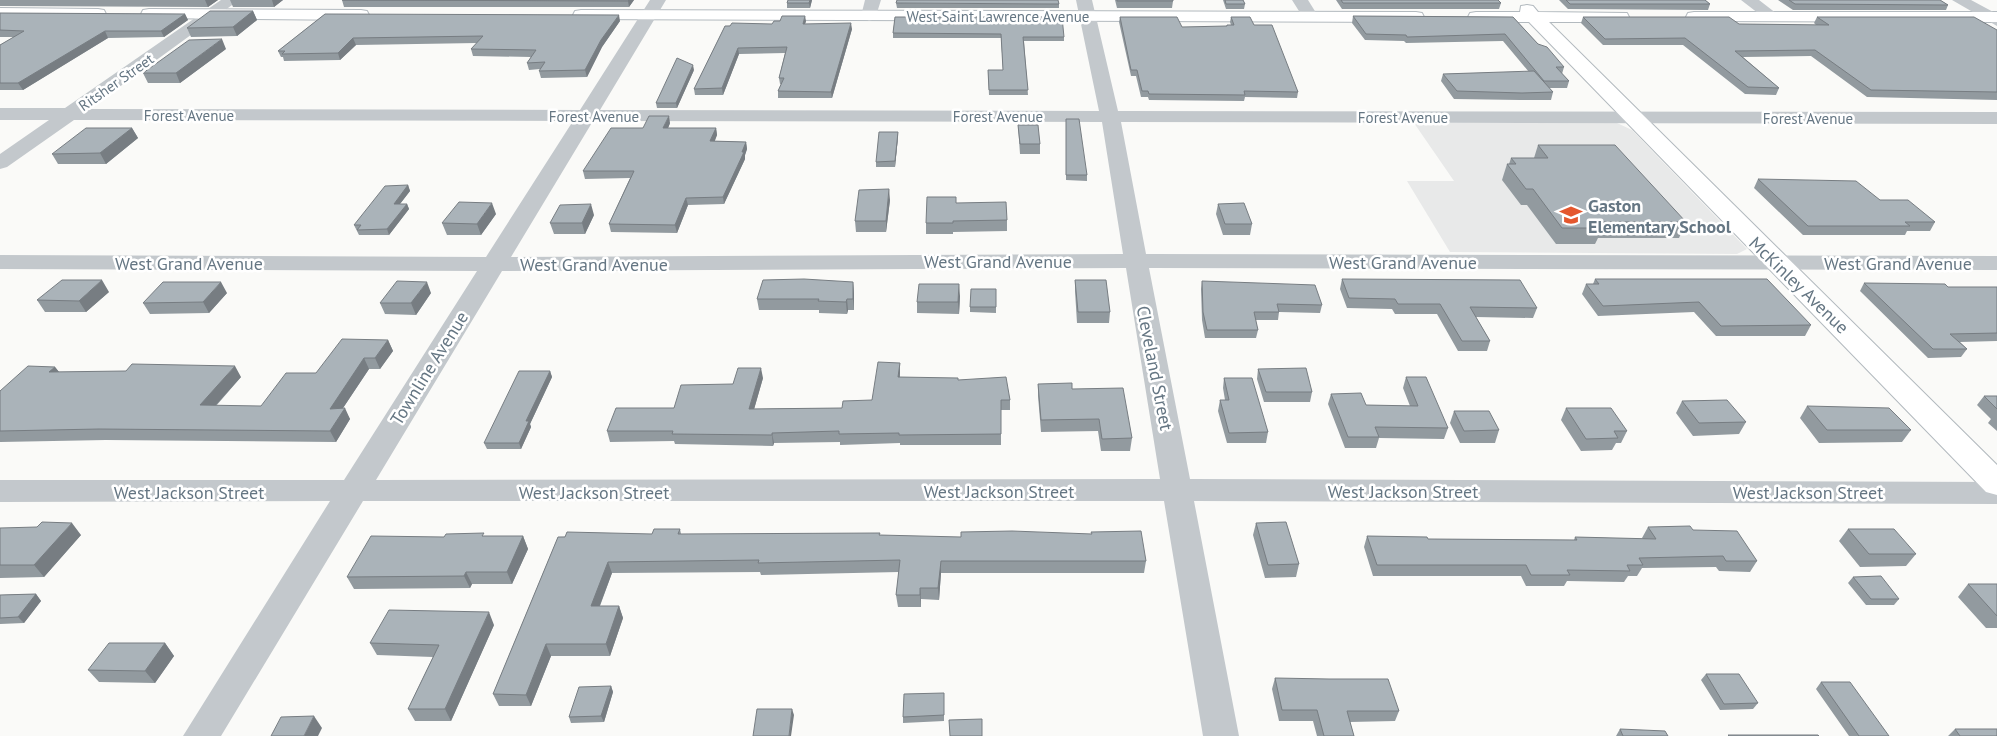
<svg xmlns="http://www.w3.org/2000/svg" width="1997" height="736" viewBox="0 0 1997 736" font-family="'PT Sans',sans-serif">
<rect width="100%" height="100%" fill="#fafaf8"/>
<path fill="#e8e9e9" d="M 1414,123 L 1617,123 L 1632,130 L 1747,249 L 1737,254 L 1450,252 L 1407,181 L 1454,181 Z"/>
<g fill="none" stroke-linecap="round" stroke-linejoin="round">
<g stroke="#b3babf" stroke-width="2">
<path id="secondary" d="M 1527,5 L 1533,6 L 1538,12 L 1627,13 L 1629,17 L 1627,21 L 1621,22 L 1549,22 L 1997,465 L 1997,495 L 1986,492 L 1529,22 L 1476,22 L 1470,21 L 1468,17 L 1470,13 L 1476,12 L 1520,12 L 1521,6 Z
M 0,8 L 98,9 L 104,10 L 106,14 L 104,18 L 98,19 L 0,18 Z
M 149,9 L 361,10 L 367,11 L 369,15 L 367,19 L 361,20 L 143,18 L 141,14 L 143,10 Z
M 581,10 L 1416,12 L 1422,13 L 1424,17 L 1422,21 L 1416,22 L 575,19 L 573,15 L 575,11 Z
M 1694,12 L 1997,12 L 1997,22 L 1688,21 L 1686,17 L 1688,13 Z"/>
</g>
<path fill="#c3c8cc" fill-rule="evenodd" d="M 221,0 L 239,0 L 89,109 L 580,110 L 650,0 L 666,0 L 600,110 L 1099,111 L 1076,0 L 1092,0 L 1118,111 L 1997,112 L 1997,124 L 1121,122 L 1146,254 L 1997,256 L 1997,270 L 1149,268 L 1190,479 L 1997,482 L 1997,504 L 1194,501 L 1239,736 L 1203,736 L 1164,501 L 363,501 L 221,736 L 183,736 L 330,501 L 0,502 L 0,480 L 344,480 L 477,271 L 0,269 L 0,255 L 486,257 L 573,121 L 74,120 L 7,167 L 0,169 L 0,154 L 49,120 L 0,120 L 0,108 L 65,108 ZM 593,121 L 1102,122 L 1123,254 L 511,257 ZM 1126,268 L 1160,479 L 376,480 L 502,271 Z
M 865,0 L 881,0 L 875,19 L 869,21 L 861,16 Z
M 1292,0 L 1308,0 L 1318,16 L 1316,19 L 1304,19 Z
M 1741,0 L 1759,0 L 1781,17 L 1779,20 L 1767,20 Z
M 1952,0 L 1971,0 L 1997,14 L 1997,26 Z"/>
<use href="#secondary" fill="#fff" fill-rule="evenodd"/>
</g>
<path fill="#929a9f" d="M 0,0 L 218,0 L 208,7 L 0,6 Z
M 230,0 L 283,0 L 274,7 L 233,7 Z
M 342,0 L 634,0 L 629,7 L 344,7 Z
M 812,0 L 810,8 L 787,8 L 787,3 Z
M 1115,0 L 1173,0 L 1173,1 L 1172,8 L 1117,8 Z
M 1223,0 L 1243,0 L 1245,4 L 1244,9 L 1226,9 Z
M 1336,0 L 1498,0 L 1501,3 L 1499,9 L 1342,9 Z
M 1559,0 L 1705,0 L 1710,4 L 1708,10 L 1568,9 Z
M 1778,0 L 1940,0 L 1948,5 L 1946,10 L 1793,10 Z
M 896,3 L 1059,4 L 1059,8 L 897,8 Z
M 253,11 L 257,20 L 237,36 L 191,37 L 187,28 Z
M 0,13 L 185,14 L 188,20 L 164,37 L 108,38 L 23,90 L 0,90 L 0,45 L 14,37 L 0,37 Z
M 325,14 L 620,21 L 602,47 L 587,77 L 541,78 L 539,71 L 540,69 L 529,70 L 527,63 L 531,57 L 473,56 L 471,49 L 477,43 L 356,45 L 340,60 L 284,61 L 283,57 L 281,57 L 278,51 Z
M 1353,16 L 1513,17 L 1538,44 L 1564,67 L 1562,74 L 1569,81 L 1567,88 L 1549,88 L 1553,92 L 1551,100 L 1520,100 L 1454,99 L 1441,81 L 1443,74 L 1529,72 L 1503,41 L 1406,43 L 1404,41 L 1365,40 L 1352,23 Z
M 895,17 L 1064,37 L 1064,41 L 1024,41 L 1028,95 L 989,95 L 988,70 L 1003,70 L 1001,38 L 893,38 L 893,33 Z
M 1120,17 L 1182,27 L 1226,27 L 1227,25 L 1231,25 L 1230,22 L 1231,17 L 1254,25 L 1298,92 L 1297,98 L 1245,97 L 1244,101 L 1149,100 L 1148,97 L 1141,97 L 1136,76 L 1131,76 L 1119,22 Z
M 1583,17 L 1739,24 L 1816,25 L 1814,23 L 1817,17 L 1997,30 L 1997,100 L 1867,97 L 1811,56 L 1743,57 L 1779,88 L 1776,95 L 1745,94 L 1683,45 L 1603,45 L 1581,23 Z
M 806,21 L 805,24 L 852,29 L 832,98 L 778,98 L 778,91 L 781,84 L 780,84 L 779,78 L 785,53 L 739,54 L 723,95 L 695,95 L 694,89 L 725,26 L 772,24 Z
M 226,49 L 180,83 L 148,83 L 143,73 Z
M 694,70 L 677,108 L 657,108 L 656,103 Z
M 1066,119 L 1087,175 L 1087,181 L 1066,180 Z
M 670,123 L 668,128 L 716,128 L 717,135 L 714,141 L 746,142 L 747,149 L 745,155 L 745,159 L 724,204 L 688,205 L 677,233 L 611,232 L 609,224 L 630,178 L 585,179 L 583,171 L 643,128 Z
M 1018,125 L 1040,144 L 1040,154 L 1020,154 Z
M 132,128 L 138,138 L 106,164 L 58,164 L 52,154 Z
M 898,132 L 898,137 L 895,167 L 876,167 L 876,162 Z
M 1538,145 L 1686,222 L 1679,238 L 1598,238 L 1595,244 L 1556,244 L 1527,205 L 1521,205 L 1502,180 L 1507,164 L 1509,164 L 1511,158 L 1534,158 Z
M 1758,179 L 1880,200 L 1935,222 L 1930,231 L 1907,231 L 1905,235 L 1803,235 L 1754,188 Z
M 408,185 L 410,191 L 400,204 L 407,204 L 409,209 L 389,235 L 359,235 L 354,225 Z
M 890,200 L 886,232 L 856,232 L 855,221 Z
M 956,203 L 1007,220 L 1007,231 L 953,232 L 953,234 L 926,234 L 926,223 Z
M 1218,204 L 1252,224 L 1250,235 L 1223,235 L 1216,214 Z
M 496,214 L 481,235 L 447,235 L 442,223 Z
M 594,215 L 585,234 L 554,234 L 550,223 Z
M 1342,279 L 1537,308 L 1533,318 L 1476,317 L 1490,341 L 1487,351 L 1458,351 L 1437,314 L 1395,314 L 1392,309 L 1347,308 L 1340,289 Z
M 1595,279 L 1811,325 L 1805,336 L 1716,336 L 1694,312 L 1598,316 L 1582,294 L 1586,284 L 1593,284 Z
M 1075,280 L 1110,312 L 1109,323 L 1077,323 L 1075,291 Z
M 1202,281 L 1322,305 L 1320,313 L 1279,312 L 1278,320 L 1255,320 L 1258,330 L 1256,338 L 1205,338 L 1202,320 L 1201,289 Z
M 853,282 L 854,294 L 854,310 L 848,310 L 847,314 L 819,313 L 819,310 L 759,310 L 757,299 Z
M 1864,283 L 1948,287 L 1997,287 L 1997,341 L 1960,342 L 1967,349 L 1961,357 L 1928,358 L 1860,291 Z
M 996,289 L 996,313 L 970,312 L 970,307 Z
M 109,292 L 86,312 L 45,312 L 37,300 Z
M 227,293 L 209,313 L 150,314 L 143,303 Z
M 431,293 L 416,315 L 385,314 L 380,303 Z
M 960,296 L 959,314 L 917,313 L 917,302 Z
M 388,340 L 393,351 L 380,369 L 369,369 L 343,408 L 350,419 L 336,442 L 106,440 L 0,442 L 0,391 L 55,367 L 59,372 L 241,377 L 216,406 L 261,406 L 316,373 Z
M 900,363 L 900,377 L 958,380 L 1010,400 L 1010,410 L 1001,410 L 1001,445 L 900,445 L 900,443 L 840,445 L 840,442 L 774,443 L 773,446 L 675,444 L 674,441 L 610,442 L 607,431 L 674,408 L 733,384 L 763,378 L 754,409 L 842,408 L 872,400 Z
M 1258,369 L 1312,392 L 1310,402 L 1264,402 L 1257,379 Z
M 550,371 L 552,377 L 530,424 L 531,427 L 521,449 L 487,449 L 484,443 Z
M 1406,377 L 1448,428 L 1444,439 L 1379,438 L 1376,448 L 1345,448 L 1328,404 L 1331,394 L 1366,405 L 1410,406 L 1403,388 Z
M 1224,378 L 1268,432 L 1266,443 L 1227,443 L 1218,411 L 1220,400 L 1225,400 L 1223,388 Z
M 1038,384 L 1072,389 L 1132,438 L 1130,451 L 1101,451 L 1098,431 L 1041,432 L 1038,396 Z
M 1984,396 L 1997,396 L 1997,431 L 1988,423 L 1991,419 L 1977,405 Z
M 1682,401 L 1746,422 L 1739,434 L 1693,436 L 1676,413 Z
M 1807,406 L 1911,430 L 1902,442 L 1819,443 L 1800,418 Z
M 1566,408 L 1627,431 L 1621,443 L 1616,443 L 1612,450 L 1581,451 L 1561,420 Z
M 1454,411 L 1499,430 L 1495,443 L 1460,443 L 1450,423 Z
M 1256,523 L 1299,564 L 1296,577 L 1265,578 L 1253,535 Z
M 1648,527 L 1693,530 L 1757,561 L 1750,572 L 1719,571 L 1716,567 L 1642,568 L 1637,576 L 1628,576 L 1624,582 L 1567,581 L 1564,586 L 1526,586 L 1521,576 L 1373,576 L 1364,547 L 1367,536 L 1428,539 L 1574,540 L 1575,537 L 1643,539 L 1642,538 Z
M 0,528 L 81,535 L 44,577 L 0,578 Z
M 680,529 L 681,534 L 880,535 L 1146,561 L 1144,573 L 941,573 L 939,600 L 921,599 L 921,607 L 898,607 L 896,595 L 899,572 L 761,575 L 760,572 L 612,573 L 600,606 L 619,606 L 623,618 L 610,656 L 551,656 L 531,706 L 499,706 L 493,694 L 558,537 L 652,534 Z
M 1848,529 L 1916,554 L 1906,566 L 1860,567 L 1839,541 Z
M 485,536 L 523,536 L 528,549 L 512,584 L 472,584 L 470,588 L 354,589 L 347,577 L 444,537 Z
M 1853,577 L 1899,599 L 1894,605 L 1866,605 L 1848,583 Z
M 1968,584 L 1997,584 L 1997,628 L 1986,628 L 1958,597 Z
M 36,594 L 41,601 L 24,623 L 0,624 L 0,595 Z
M 494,625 L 451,721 L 415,721 L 408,709 L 433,657 L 377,655 L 370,643 Z
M 165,643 L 174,656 L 155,683 L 99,682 L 88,670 Z
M 1706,674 L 1758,703 L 1753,709 L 1720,710 L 1701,680 Z
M 1275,678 L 1399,711 L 1395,721 L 1350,722 L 1354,736 L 1317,736 L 1313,721 L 1279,721 L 1272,689 Z
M 1821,682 L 1889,736 L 1849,736 L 1816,689 Z
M 611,686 L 613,692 L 604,722 L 571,723 L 569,717 Z
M 944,699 L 944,721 L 903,723 L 903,717 Z
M 1620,729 L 1668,736 L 1616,736 Z
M 1955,729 L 1997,736 L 1948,736 Z"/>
<path fill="#777d82" d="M 205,0 L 218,0 L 208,7 Z
M 272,0 L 283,0 L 274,7 Z
M 629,0 L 634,0 L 629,7 L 628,1 Z
M 810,0 L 812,0 L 810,8 L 809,3 Z
M 253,11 L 257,20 L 237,36 L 233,27 Z
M 185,14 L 188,20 L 164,37 L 161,31 Z
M 619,15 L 620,21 L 602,47 L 587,77 L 585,70 L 601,40 Z
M 805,16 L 806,21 L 803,30 L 803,24 Z
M 851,23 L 852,29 L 832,98 L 831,92 Z
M 105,31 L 108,38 L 23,90 L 18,83 Z
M 353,38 L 356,45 L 340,60 L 338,53 Z
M 222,39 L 226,49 L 180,83 L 176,73 Z
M 738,48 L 739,54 L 723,95 L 722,88 Z
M 693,65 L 694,70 L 677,108 L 676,103 Z
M 669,116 L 670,123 L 665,136 L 663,128 Z
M 132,128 L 138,138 L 106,164 L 100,153 Z
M 716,128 L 717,135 L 712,149 L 710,141 Z
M 898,132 L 898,137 L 895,167 L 895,161 Z
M 746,142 L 747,149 L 745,155 L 745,159 L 724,204 L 723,197 Z
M 408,185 L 410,191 L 396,209 L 394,204 Z
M 889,189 L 890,200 L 886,232 L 886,221 Z
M 686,198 L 688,205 L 677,233 L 675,225 Z
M 492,203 L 496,214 L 481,235 L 477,224 Z
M 407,204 L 409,209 L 389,235 L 387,229 Z
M 591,204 L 594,215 L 585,234 L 582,223 Z
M 102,280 L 109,292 L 86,312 L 79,301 Z
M 221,282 L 227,293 L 209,313 L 203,302 Z
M 427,282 L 431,293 L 416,315 L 411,303 Z
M 853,282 L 854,294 L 854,310 L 853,299 Z
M 959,284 L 960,296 L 959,314 L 958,302 Z
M 847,299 L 848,310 L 847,314 L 846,302 Z
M 388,340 L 393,351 L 380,369 L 375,358 Z
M 364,358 L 369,369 L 335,420 L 330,409 Z
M 900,363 L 900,373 L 898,387 L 898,377 Z
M 235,366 L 241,377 L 206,416 L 200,405 Z
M 55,367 L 63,377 L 49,372 Z
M 761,368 L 763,378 L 751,420 L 749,409 Z
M 550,371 L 552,377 L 530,424 L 531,427 L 521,449 L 519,443 L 526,421 Z
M 345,408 L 350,419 L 336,442 L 330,431 Z
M 772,433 L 774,443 L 773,446 L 772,435 Z
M 72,523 L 81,535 L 44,577 L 34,565 Z
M 523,536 L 528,549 L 512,584 L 507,572 Z
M 941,561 L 941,573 L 939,600 L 938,588 Z
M 608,562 L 612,573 L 595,618 L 591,606 Z
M 466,572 L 472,584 L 470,588 L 464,576 Z
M 920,588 L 921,599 L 921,607 L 920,595 Z
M 36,594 L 41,601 L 24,623 L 18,617 Z
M 619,606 L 623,618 L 610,656 L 606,644 Z
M 489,612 L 494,625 L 451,721 L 445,709 Z
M 165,643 L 174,656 L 155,683 L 145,671 Z
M 546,644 L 551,656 L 531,706 L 526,695 Z
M 611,686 L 613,692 L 604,722 L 601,716 Z
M 792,709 L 794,715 L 791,736 L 789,736 Z
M 314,716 L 322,728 L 318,736 L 304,736 Z"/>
<path fill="#aab3b9" stroke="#777d82" d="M 342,0 L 629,0 L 628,1 Z
M 788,0 L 810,0 L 809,3 L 787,3 Z
M 897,0 L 1058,0 L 1059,4 L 896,3 Z
M 1117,0 L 1173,0 L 1173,1 L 1117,1 Z
M 1225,0 L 1243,0 L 1245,4 L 1226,4 Z
M 1341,0 L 1498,0 L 1501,3 L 1343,3 Z
M 1566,0 L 1705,0 L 1710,4 L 1570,4 Z
M 1789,0 L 1940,0 L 1948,5 L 1795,4 Z
M 210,11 L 253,11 L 233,27 L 187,28 Z
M 0,13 L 185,14 L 161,31 L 105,31 L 18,83 L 0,83 L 0,45 L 24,31 L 0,30 Z
M 325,14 L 619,15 L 601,40 L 585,70 L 539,71 L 545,62 L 527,63 L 536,50 L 471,49 L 483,36 L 353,38 L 338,53 L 282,54 L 285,51 L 278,51 Z
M 782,16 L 805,16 L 803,24 L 851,23 L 831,92 L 778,91 L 784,78 L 779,78 L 787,47 L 738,48 L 722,88 L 694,89 L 725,26 L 730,26 L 732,23 L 772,24 L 774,21 L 780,21 Z
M 1353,16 L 1513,17 L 1538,44 L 1547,47 L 1564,67 L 1556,67 L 1569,81 L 1544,81 L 1505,34 L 1407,37 L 1406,35 L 1366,34 Z
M 895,17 L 1062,17 L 1064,37 L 1023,37 L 1028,90 L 989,90 L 988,70 L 1003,70 L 1001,34 L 893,33 Z
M 1120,17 L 1177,17 L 1182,27 L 1227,26 L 1227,25 L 1234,25 L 1231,17 L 1250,17 L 1254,25 L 1272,25 L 1298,92 L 1244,91 L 1245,95 L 1149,94 L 1148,91 L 1142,91 L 1137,70 L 1131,70 Z
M 1583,17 L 1729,17 L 1739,24 L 1829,25 L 1817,17 L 1974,17 L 1997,30 L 1997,92 L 1871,90 L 1815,50 L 1735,51 L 1779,88 L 1748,87 L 1685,38 L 1605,39 Z
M 222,39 L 176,73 L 143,73 L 189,40 Z
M 677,58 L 693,65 L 676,103 L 656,103 Z
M 1534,71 L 1553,92 L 1522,93 L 1457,91 L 1443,74 Z
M 649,116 L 669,116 L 663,128 L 716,128 L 710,141 L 746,142 L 742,152 L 744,152 L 723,197 L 686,198 L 675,225 L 609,224 L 634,171 L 583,171 L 611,128 L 643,128 Z
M 1066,119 L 1079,119 L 1087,175 L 1066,175 Z
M 1018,125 L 1038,125 L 1040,144 L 1020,144 Z
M 86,128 L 132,128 L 100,153 L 52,154 Z
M 879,132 L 898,132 L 895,161 L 876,162 Z
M 1538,145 L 1615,145 L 1686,222 L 1597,222 L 1602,228 L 1562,228 L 1533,189 L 1526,189 L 1507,164 L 1516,164 L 1511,158 L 1548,158 Z
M 1758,179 L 1856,181 L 1880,200 L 1908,200 L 1935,222 L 1905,222 L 1910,226 L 1808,226 Z
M 408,185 L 394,204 L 407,204 L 387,229 L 357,230 L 361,225 L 354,225 L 385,186 Z
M 889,189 L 886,221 L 855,221 L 859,190 Z
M 927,197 L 956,197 L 956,203 L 1006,202 L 1007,220 L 953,221 L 953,223 L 926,223 Z
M 459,202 L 492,203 L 477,224 L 442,223 Z
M 1244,203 L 1252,224 L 1225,224 L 1218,204 Z
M 591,204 L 582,223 L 550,223 L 560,205 Z
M 804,279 L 853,282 L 853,299 L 847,299 L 846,302 L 818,301 L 819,299 L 757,299 L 763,280 Z
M 1342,279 L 1520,280 L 1537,308 L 1470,307 L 1490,341 L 1462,341 L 1440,304 L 1398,304 L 1395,299 L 1349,298 Z
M 1595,279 L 1767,279 L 1811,325 L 1721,326 L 1699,302 L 1603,306 L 1586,284 L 1599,284 Z
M 62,280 L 102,280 L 79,301 L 37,300 Z
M 1075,280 L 1106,280 L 1110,312 L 1078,312 Z
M 397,281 L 427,282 L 411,303 L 380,303 Z
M 1202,281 L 1315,285 L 1322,305 L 1277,304 L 1279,312 L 1254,312 L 1258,330 L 1207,330 L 1203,312 Z
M 163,282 L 221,282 L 203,302 L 143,303 Z
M 1864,283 L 1945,284 L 1948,287 L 1997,287 L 1997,333 L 1950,334 L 1967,349 L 1933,349 Z
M 919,284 L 959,284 L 958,302 L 917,302 Z
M 971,289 L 996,289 L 996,307 L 970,307 Z
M 342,339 L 388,340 L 375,358 L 364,358 L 330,409 L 345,408 L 330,431 L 99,429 L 0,431 L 0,391 L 28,366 L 55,367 L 49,372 L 126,371 L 132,364 L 235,366 L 200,405 L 261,406 L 286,373 L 316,373 Z
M 878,362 L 900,363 L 898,377 L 958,378 L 958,380 L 1006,377 L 1010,400 L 1001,400 L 1001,434 L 899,435 L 899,433 L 839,434 L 839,431 L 772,433 L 772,435 L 672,434 L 673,431 L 607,431 L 616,408 L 674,408 L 681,385 L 733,384 L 738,368 L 761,368 L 749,409 L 842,408 L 843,401 L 872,400 Z
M 1306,368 L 1312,392 L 1266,392 L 1258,369 Z
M 519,371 L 550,371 L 526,421 L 529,421 L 519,443 L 484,443 Z
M 1406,377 L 1426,377 L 1448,428 L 1375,427 L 1379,437 L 1348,437 L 1331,394 L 1361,393 L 1366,405 L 1418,406 Z
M 1224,378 L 1252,378 L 1268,432 L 1229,433 L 1220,400 L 1229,400 Z
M 1072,383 L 1072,389 L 1123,388 L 1132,438 L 1102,439 L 1099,419 L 1041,420 L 1038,384 Z
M 1984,396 L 1997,396 L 1997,409 Z
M 1727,400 L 1746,422 L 1699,423 L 1682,401 Z
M 1807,406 L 1889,408 L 1911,430 L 1827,430 Z
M 1566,408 L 1611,408 L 1627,431 L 1614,431 L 1618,438 L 1586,439 Z
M 1454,411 L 1489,411 L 1499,430 L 1464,431 Z
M 42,522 L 72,523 L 34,565 L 0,565 L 0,528 L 37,527 Z
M 1286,522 L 1299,564 L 1268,565 L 1256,523 Z
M 1690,526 L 1693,530 L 1737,531 L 1757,561 L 1726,561 L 1723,556 L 1639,558 L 1643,565 L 1627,565 L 1630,571 L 1567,570 L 1570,575 L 1531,575 L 1526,565 L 1377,565 L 1367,536 L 1427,537 L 1428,539 L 1577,540 L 1575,537 L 1656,539 L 1648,527 Z
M 654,529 L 680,529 L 678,534 L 880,533 L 879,535 L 961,537 L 961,532 L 1012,531 L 1092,534 L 1091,532 L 1141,531 L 1146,561 L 941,561 L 938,588 L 920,588 L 920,595 L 896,595 L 900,560 L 758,563 L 759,560 L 608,562 L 591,606 L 619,606 L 606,644 L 546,644 L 526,695 L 493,694 L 558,537 L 565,537 L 567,532 L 652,534 Z
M 1848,529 L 1894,529 L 1916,554 L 1869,554 Z
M 484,533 L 482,536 L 523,536 L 507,572 L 466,572 L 464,576 L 347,577 L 371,536 L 444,537 L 446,534 Z
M 1881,576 L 1899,599 L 1871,599 L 1853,577 Z
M 1968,584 L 1997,584 L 1997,616 Z
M 36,594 L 18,617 L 0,618 L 0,595 Z
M 389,610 L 489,612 L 445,709 L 408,709 L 439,645 L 370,643 Z
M 109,643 L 165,643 L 145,671 L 88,670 Z
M 1706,674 L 1739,674 L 1758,703 L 1724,704 Z
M 1275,678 L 1329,679 L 1388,679 L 1399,711 L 1347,711 L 1354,736 L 1324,736 L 1317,710 L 1282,710 Z
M 1821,682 L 1850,682 L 1889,736 L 1859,736 Z
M 611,686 L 601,716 L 569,717 L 579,687 Z
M 944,693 L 944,715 L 903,717 L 904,694 Z
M 757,709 L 792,709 L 789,736 L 753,736 Z
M 314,716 L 304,736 L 271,736 L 281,717 Z
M 982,719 L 982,736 L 950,736 L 949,720 Z
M 1620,729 L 1665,731 L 1668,736 L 1623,736 Z
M 1955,729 L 1997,729 L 1997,736 L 1960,736 Z
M 1728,735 L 1818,735 L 1819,736 L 1729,736 Z"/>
<defs>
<g id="school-bare" transform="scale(1.725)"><path d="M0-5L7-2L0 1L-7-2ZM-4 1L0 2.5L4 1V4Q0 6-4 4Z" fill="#e4572e" stroke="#fff" stroke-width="2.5" paint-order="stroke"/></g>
</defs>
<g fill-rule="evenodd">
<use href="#school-bare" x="1571" y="215"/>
</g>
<g text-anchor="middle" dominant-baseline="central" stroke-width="5" stroke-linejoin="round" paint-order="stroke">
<g font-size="15" fill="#657683" stroke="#fff">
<text x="998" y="16">West Saint Lawrence Avenue</text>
<text transform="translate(116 82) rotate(-35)">Ritsher Street</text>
<text x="189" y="115">Forest Avenue</text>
<text x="594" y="116">Forest Avenue</text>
<text x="998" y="116">Forest Avenue</text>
<text x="1403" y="117">Forest Avenue</text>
<text x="1808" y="118">Forest Avenue</text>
</g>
<g font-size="18" font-weight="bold" fill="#657683" stroke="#fff" text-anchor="start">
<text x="1588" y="205">Gaston<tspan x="1588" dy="21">Elementary School</tspan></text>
</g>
<g font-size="18" fill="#657683" stroke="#fff">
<text x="998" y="261">West Grand Avenue</text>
<text x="1403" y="262">West Grand Avenue</text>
<text x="189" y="263">West Grand Avenue</text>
<text x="1898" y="263">West Grand Avenue</text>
<text x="594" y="264">West Grand Avenue</text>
<text transform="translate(1799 285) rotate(44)">McKinley Avenue</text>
<text transform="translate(429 368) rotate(-58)">Townline Avenue</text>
<text transform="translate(1155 368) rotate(79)">Cleveland Street</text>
<text x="999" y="491">West Jackson Street</text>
<text x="1403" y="491">West Jackson Street</text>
<text x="189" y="492">West Jackson Street</text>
<text x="594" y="492">West Jackson Street</text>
<text x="1808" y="492">West Jackson Street</text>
</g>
</g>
</svg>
